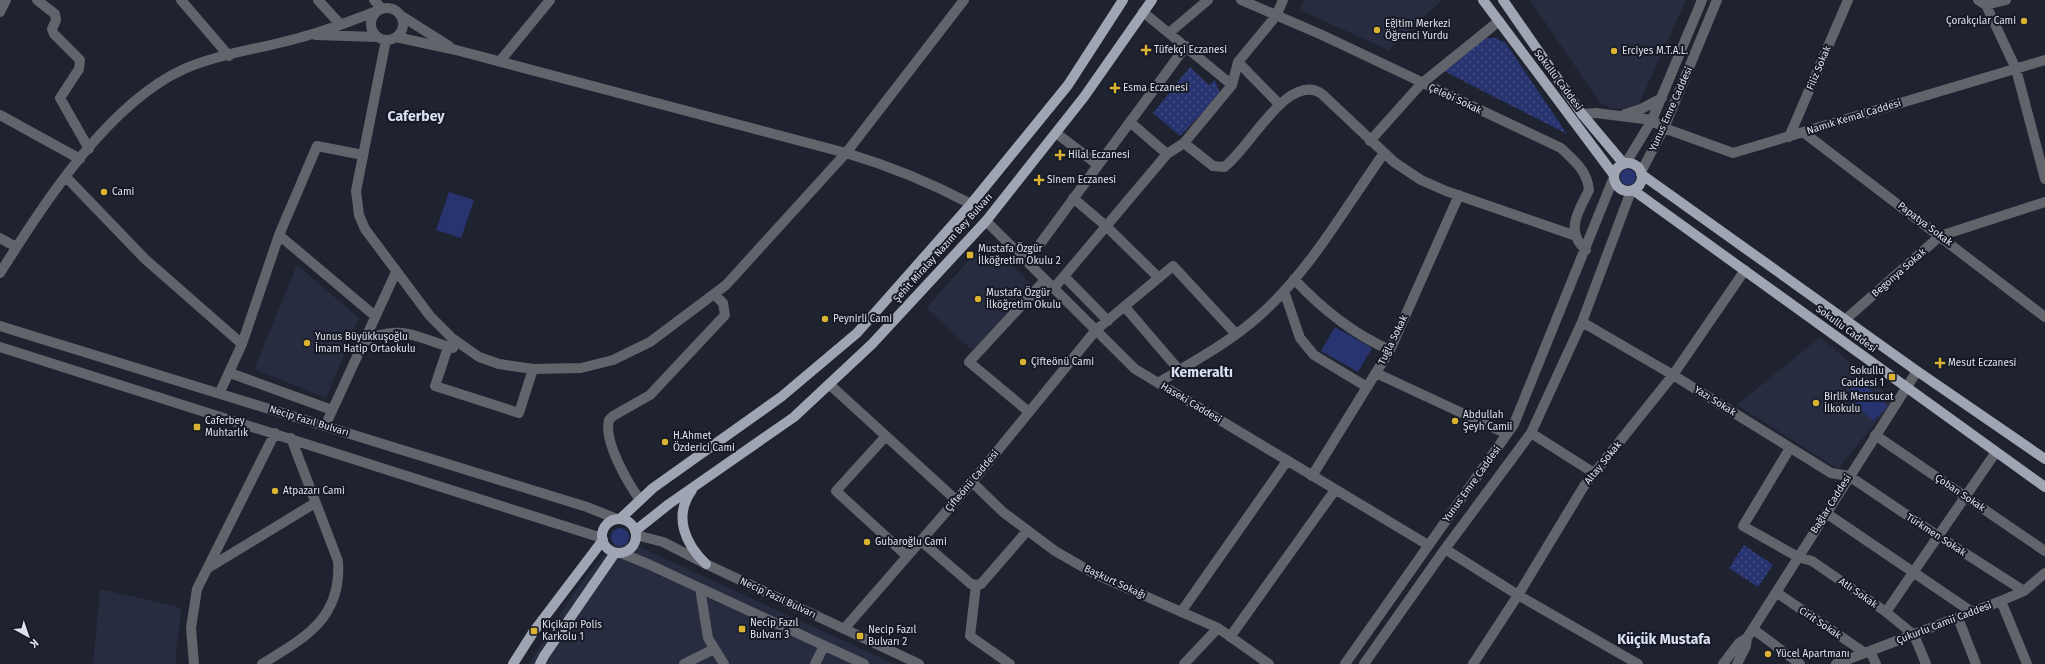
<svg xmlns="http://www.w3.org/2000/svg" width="2045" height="664" viewBox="0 0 2045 664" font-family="'Fira Sans',sans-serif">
<defs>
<pattern id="park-dots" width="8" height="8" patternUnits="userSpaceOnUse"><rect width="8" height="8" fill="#28346f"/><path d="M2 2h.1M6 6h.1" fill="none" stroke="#475184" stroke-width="1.8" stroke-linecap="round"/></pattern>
</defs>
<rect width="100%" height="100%" fill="#1f2330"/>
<path fill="#272c40" d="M 1304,0 L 1442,0 L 1388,50 L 1300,10 Z
M 1530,0 L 1686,0 L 1638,106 L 1618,109 L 1611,108 L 1600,103 Z
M 987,240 L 1030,283 L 1030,290 L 978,348 L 970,348 L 926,308 Z
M 297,265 L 359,318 L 326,398 L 254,369 Z
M 1820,337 L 1894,400 L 1838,469 L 1737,405 Z
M 618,537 L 894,664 L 529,664 L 577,588 Z
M 100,589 L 182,608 L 176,650 L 176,664 L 93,664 Z"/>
<path fill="#28346f" d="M1620 177a8 8 0 1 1 16 0a8 8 0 1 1-16 0Z
M 449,192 L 474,200 L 461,238 L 436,230 Z
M 1335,327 L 1372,348 L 1358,372 L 1321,351 Z
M 1859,380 L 1888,406 L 1873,421 L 1845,395 Z
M611 537a9 9 0 1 1 18 0a9 9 0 1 1-18 0Z"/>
<path fill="url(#park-dots)" d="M 1486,38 L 1495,38 L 1505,42 L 1567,134 L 1444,71 Z
M 1190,67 L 1209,85 L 1215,80 L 1220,94 L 1180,136 L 1153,113 Z
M 1744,545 L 1773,565 L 1758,587 L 1729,568 Z"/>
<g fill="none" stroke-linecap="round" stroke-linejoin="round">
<path stroke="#62646b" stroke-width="10" d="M 37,0 L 55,14 L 56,20 L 52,29 L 54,34 L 80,60 L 79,69 L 60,98 L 89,149
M 181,0 L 229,56
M 318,0 L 340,24
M 374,0 L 382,9
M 1241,0 L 1322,35 L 1561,148 C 1574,161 1587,170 1589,190 C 1579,210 1564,232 1586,250
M 1978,0 L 1986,5 L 2016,69 L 2045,179
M 1986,5 L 2006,0
M371 24a16 16 0 1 1 32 0a16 16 0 1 1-32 0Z
M 0,12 L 6,0
M 1143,12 L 1232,85
M 400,15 L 449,46
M 1169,33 L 1208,0
M 316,35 L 377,37
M 396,37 L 456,50 L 846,153 C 890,166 931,183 971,204
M 386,40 L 356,191 L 359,215 L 365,229 L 430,316 L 452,338 L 479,357 L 499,364 L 533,369 L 581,368 L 613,360 L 650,342 L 726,285 L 846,153 L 964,0
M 500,61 L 550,0
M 1238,62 L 1280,105
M 1582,114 L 1596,113 L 1652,120 L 1664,128 L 1733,153 L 2045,60
M 1625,114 L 1641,109 L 1662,98
M 0,115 L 80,159
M 1130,122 L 1167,154
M 1803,132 L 2045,317
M 1056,133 L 1098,165
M 1789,137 L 1848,0
M 1370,141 L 1421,84 L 1499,21
M 1184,143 L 1213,166 L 1224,167 C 1248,151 1288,70 1322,94 L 1394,162 L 1421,180 L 1446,191 L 1576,236
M 1626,163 L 1652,120 L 1702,0
M 1641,172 L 1664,128 L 1717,0
M 66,177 L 145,259 L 242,344
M 1073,198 L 1106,226 L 1159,278
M 986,221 L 1135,369 L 1428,545
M 279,235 L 375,316
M 0,238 L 16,247
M 1040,244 L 1186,46
M 0,273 C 44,204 107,104 184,69 C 223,52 268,48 309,35 C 332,29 355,19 377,11
M 1064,276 L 1108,321
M 1294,279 C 1322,309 1353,334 1390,350
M 1054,288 L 1167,154 L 1184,143 L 1232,85 L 1238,62 L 1276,16 L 1283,0
M 1284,291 L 1300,338 L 1314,355 L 1367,387
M 1125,307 L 1179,370
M 1846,319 L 1940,236 L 2045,202
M 1582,322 L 1673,375 L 1831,473 L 1849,476 L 1938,536 L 2024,591
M 0,326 L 587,507 L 617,519
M 364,342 C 398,322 420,339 453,348
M 0,347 L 602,538
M 448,347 L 435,386 L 519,413 L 533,369
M 230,373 L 332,410
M 1376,373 L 1507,434
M 1158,383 C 1192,362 1229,343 1259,316 C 1310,271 1345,208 1384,153
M 829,384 L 956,500
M 220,392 L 242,344 L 279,235 L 317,146 L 363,155
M 1029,412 L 969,362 L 1045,280
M 325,426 L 396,272
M 1531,433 L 1594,473
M 1875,435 L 2045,551
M 886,436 L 836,491 L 907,556
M 1790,448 L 1743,526 L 1798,557 L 1812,561 L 1886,612 L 1914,635 L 1926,664
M 1312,476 L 1390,350 L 1459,195
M 972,482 L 1003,512 L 1055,551 L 1095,574 L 1218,628 L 1269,664
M 640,500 C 628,483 603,441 609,420 L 613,416 L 650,395 L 725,315 L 723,303 L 714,294
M 1826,513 L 1972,612
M 636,535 L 663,542 L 706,564 L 919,664
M 921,541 L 971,584 L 976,585 L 981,584 L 1027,531
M 1445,549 L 1518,595 L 1638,664
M 621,553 L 648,564 L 864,664
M 208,568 L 315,503
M 976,585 L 970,636 L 1010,664
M 700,588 L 708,638 L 724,664
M 1776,592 L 1865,653
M 2001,601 L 2027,664
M 1181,612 L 1287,461
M 1886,612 L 1996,452
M 1958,618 L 1976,664
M 844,629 L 972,482 L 1096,330 L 1173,266 L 1236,334
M 1753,629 L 1800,664
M 1230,637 L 1335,490
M 1870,651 L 1876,664
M 194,664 L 191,628 L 197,589 L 275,433
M 262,664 C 304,638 342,619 338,561 L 291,438
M 684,664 L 714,649
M 815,664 L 824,646
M 1184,664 L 1218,628
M 1345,664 L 1514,424 L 1614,177
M 1364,664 L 1445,549 L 1531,433 L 1582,322 L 1631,191
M 1473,664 L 1518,595 L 1584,486 L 1673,375 L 1745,270
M 1723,664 L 1739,643 L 1747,638
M 1737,664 L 1746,646 L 1747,638 L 1917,371
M 1836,664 L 2001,601 L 2024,591 L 2045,573"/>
<path stroke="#a0a5b4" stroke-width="10" d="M 1483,0 L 1614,175
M 1503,0 L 1582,114 L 1624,164
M1614 177a14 14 0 1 1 28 0a14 14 0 1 1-28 0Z
M 1641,174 L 1917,371 L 2045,459
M 1633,190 L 2045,487
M 692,490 C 673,516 685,544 706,564
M 620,519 L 653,488 L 781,397 L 857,333 L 971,204 L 1068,85 L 1123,0
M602 536a17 17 0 1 1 34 0a17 17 0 1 1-34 0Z
M 635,531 L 669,504 L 794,417 L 872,344 L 986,221 L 1084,97 L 1152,0
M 513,664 L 534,631 L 603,540
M 540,664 L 544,656 L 615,553"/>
</g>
<g fill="#dab333" stroke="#161a26" stroke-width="1.5">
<circle cx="2024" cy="21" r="4"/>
<circle cx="1377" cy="30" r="4"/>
<path d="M1144 44h4v4h4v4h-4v4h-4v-4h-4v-4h4z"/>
<circle cx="1614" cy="51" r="4"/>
<path d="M1113 82h4v4h4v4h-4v4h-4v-4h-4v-4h4z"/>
<path d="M1058 149h4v4h4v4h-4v4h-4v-4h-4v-4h4z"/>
<path d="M1037 174h4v4h4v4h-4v4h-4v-4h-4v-4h4z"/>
<circle cx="104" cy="192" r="4"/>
<rect x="966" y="251" width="8" height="8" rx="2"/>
<circle cx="978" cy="299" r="4"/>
<circle cx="825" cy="319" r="4"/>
<circle cx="307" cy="343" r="4"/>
<circle cx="1023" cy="362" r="4"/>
<path d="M1938 357h4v4h4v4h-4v4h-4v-4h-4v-4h4z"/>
<rect x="1888" y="373" width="8" height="8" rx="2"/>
<circle cx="1816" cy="403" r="4"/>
<circle cx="1455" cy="421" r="4"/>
<rect x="193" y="423" width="8" height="8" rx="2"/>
<circle cx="665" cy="442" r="4"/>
<circle cx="275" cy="491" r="4"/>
<circle cx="867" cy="542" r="4"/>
<rect x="738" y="625" width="8" height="8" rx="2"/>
<rect x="530" y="627" width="8" height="8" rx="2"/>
<rect x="856" y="632" width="8" height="8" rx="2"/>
<circle cx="1768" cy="654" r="4"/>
</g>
<g text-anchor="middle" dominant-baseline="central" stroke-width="4" stroke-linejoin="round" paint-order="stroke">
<g font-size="10" fill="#dee1ea" stroke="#161a26" text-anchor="start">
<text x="2016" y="21" text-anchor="end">Çorakçılar Cami</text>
<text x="1385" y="24">Eğitim Merkezi<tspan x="1385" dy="12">Öğrenci Yurdu</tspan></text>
<text x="1154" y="50">Tüfekçi Eczanesi</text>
<text x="1622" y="51">Erciyes M.T.A.L.</text>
<text x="1123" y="88">Esma Eczanesi</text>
<text x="1068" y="155">Hilal Eczanesi</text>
<text x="1047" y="180">Sinem Eczanesi</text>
<text x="112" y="192">Cami</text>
<text x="978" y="249">Mustafa Özgür<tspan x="978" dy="12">İlköğretim Okulu 2</tspan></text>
<text x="986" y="293">Mustafa Özgür<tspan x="986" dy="12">İlköğretim Okulu</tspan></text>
<text x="833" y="319">Peynirli Cami</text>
<text x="315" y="337">Yunus Büyükkuşoğlu<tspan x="315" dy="12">İmam Hatip Ortaokulu</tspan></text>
<text x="1031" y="362">Çifteönü Cami</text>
<text x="1948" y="363">Mesut Eczanesi</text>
<text x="1884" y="371" text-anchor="end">Sokullu<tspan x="1884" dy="12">Caddesi 1</tspan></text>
<text x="1824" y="397">Birlik Mensucat<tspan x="1824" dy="12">İlkokulu</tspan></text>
<text x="1463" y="415">Abdullah<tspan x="1463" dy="12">Şeyh Camii</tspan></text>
<text x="205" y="421">Caferbey<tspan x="205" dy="12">Muhtarlık</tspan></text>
<text x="673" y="436">H.Ahmet<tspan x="673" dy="12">Özderici Cami</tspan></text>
<text x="283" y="491">Atpazarı Cami</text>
<text x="875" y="542">Gubaroğlu Cami</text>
<text x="750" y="623">Necip Fazıl<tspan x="750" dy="12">Bulvarı 3</tspan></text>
<text x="542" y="625">Kiçikapı Polis<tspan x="542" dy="12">Karkolu 1</tspan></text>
<text x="868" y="630">Necip Fazıl<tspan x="868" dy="12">Bulvarı 2</tspan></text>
<text x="1776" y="654">Yücel Apartmanı</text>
</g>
<g font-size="10" fill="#dee1ea" stroke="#161a26">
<text transform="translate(1819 68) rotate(-67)">Filiz Sokak</text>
<text transform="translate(1558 80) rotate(53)">Sokullu Caddesi</text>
<text transform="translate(1455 99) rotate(25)">Çelebi Sokak</text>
<text transform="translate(1671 109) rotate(-66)">Yunus Emre Caddesi</text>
<text transform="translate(1854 117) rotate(-17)">Namık Kemal Caddesi</text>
<text transform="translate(1925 224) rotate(37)">Papatya Sokak</text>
<text transform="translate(943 248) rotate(-48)">Şehit Miralay Nazım Bey Bulvarı</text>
<text transform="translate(1899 273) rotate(-41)">Begonya Sokak</text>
<text transform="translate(1846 329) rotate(36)">Sokullu Caddesi</text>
<text transform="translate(1393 340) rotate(-64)">Tuğla Sokak</text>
<text transform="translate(1715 401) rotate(32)">Yazı Sokak</text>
<text transform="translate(1191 403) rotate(31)">Haseki Caddesi</text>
<text transform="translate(309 421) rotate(17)">Necip Fazıl Bulvarı</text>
<text transform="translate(1603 463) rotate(-51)">Altay Sokak</text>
<text transform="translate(972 481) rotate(-50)">Çifteönü Caddesi</text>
<text transform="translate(1472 484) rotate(-54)">Yunus Emre Caddesi</text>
<text transform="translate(1960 493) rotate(34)">Çoban Sokak</text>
<text transform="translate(1831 504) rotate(-58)">Bağlar Caddesi</text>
<text transform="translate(1936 535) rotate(33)">Türkmen Sokak</text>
<text transform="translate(1115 582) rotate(25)">Başkurt Sokağı</text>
<text transform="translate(1858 593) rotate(35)">Atlı Sokak</text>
<text transform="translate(778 598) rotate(25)">Necip Fazıl Bulvarı</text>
<text transform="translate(1820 623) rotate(34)">Cirit Sokak</text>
<text transform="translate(1944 623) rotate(-21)">Çukurlu Camii Caddesi</text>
</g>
<g font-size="14" font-weight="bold" fill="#dbe1f3" stroke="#161a26">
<text x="416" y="116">Caferbey</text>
<text x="1202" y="372">Kemeraltı</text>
<text x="1664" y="639">Küçük Mustafa</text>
</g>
</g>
<g transform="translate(28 636) rotate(140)" stroke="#161a26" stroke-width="3" paint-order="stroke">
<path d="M0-3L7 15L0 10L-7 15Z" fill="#dee1ea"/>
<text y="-6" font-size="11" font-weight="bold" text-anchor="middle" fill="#dee1ea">K</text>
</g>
</svg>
